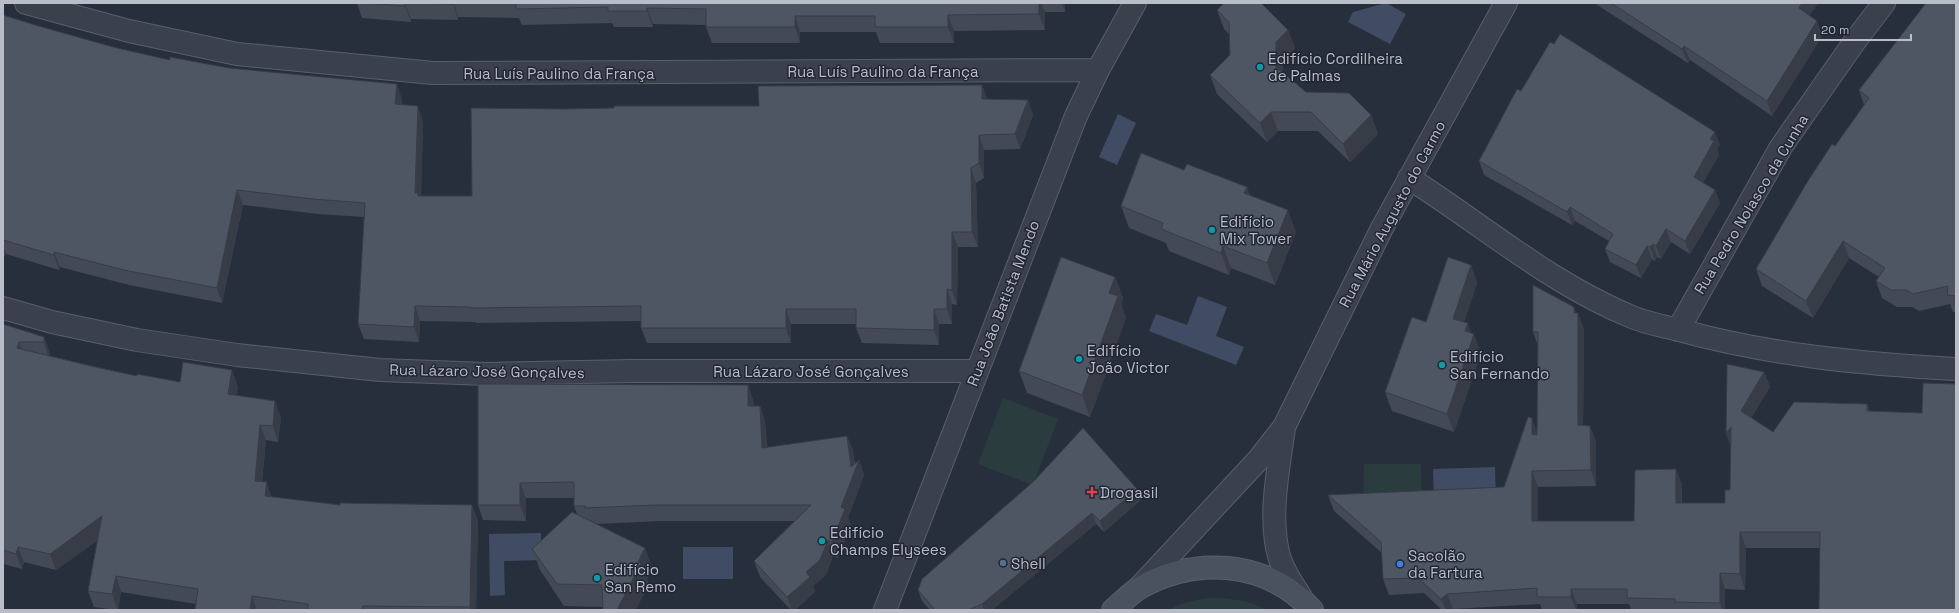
<svg xmlns="http://www.w3.org/2000/svg" width="1959" height="613" viewBox="0 0 1959 613" font-family="'Space Grotesk',sans-serif">
<rect width="100%" height="100%" fill="#282f3c"/>
<path fill="#2b3c3e" d="M 1003,398 L 1058,419 L 1033,485 L 978,464 Z
M 1364,464 L 1421,464 L 1422,507 L 1363,510 Z
M 1206,598 C 1227,598 1247,599 1267,610 L 1169,610 L 1180,604 Z"/>
<path fill="#404c63" d="M 1386,3 L 1406,14 L 1390,44 L 1348,22 L 1353,12 Z
M 1118,114 L 1136,123 L 1117,165 L 1099,157 Z
M 1198,296 L 1227,307 L 1216,336 L 1244,347 L 1236,365 L 1149,331 L 1156,314 L 1187,325 Z
M 1495,467 L 1496,498 L 1434,500 L 1433,469 Z
M 541,533 L 541,560 L 504,561 L 505,595 L 490,596 L 489,534 Z
M 683,547 L 733,547 L 733,579 L 683,579 Z"/>
<g fill="none" stroke-linecap="round" stroke-linejoin="round">
<g stroke="#595f6a" stroke-width="24">
<path id="minor" d="M 26,3 L 129,31 L 237,54 L 433,73 L 1098,70
M 1409,178 C 1483,225 1551,284 1632,317 C 1646,323 1663,326 1679,330 C 1769,355 1862,364 1956,369
M 3,308 L 52,322 L 137,340 L 237,355 L 380,370 L 487,374 L 632,371 L 976,371
M 1678,330 L 1781,147 L 1855,41 L 1884,3
M 1284,427 C 1279,468 1268,515 1279,556 C 1283,571 1294,586 1302,599
M 1138,589 L 1259,459 L 1284,427 L 1381,230 L 1506,3
M 885,610 L 1076,116 L 1098,70 L 1135,3"/>
</g>
<g stroke="#595f6a" stroke-width="24">
<path id="secondary" d="M 1113,610 C 1121,603 1130,594 1139,588 C 1196,556 1266,560 1312,610"/>
</g>
<use href="#minor" stroke="#3b414c" stroke-width="22"/>
<use href="#secondary" stroke="#4a515f" stroke-width="22"/>
</g>
<path fill="#434a56" d="M 357,3 L 1065,3 L 1065,12 L 1045,12 L 1045,30 L 954,31 L 954,43 L 880,43 L 876,32 L 800,32 L 800,43 L 712,43 L 706,27 L 706,25 L 653,24 L 653,27 L 614,27 L 612,23 L 522,25 L 519,18 L 458,17 L 458,20 L 411,19 L 411,22 L 362,18 Z
M 1594,3 L 1818,3 L 1809,16 L 1817,21 L 1822,36 L 1772,116 L 1690,60 L 1688,63 Z
M 1956,3 L 1956,312 L 1953,312 L 1950,304 L 1919,311 L 1912,307 L 1897,307 L 1882,298 L 1876,281 L 1879,277 L 1849,258 L 1813,318 L 1762,286 L 1756,269 L 1835,146 L 1864,105 L 1859,90 Z
M 1217,10 L 1288,30 L 1295,48 L 1283,60 L 1283,73 L 1306,92 L 1371,115 L 1378,134 L 1350,162 L 1318,131 L 1278,131 L 1267,142 L 1217,94 L 1210,75 L 1230,55 L 1229,34 L 1224,29 Z
M 3,15 L 35,25 L 117,48 L 170,60 L 229,68 L 402,99 L 402,105 L 423,121 L 421,196 L 472,196 L 566,109 L 759,106 L 982,85 L 987,99 L 1028,100 L 1033,115 L 1020,149 L 984,150 L 984,178 L 976,183 L 978,247 L 958,247 L 957,305 L 952,304 L 952,324 L 939,324 L 939,345 L 862,343 L 856,328 L 856,324 L 791,324 L 791,343 L 647,343 L 641,328 L 641,321 L 476,323 L 476,322 L 420,321 L 419,342 L 364,339 L 358,324 L 364,217 L 318,214 L 243,205 L 222,303 L 129,285 L 60,267 L 59,270 L 6,254 L 5,256 L 3,255 Z
M 1521,91 L 1720,145 L 1717,149 L 1719,155 L 1703,183 L 1715,190 L 1720,203 L 1690,254 L 1671,242 L 1661,259 L 1657,257 L 1655,261 L 1652,259 L 1641,278 L 1610,262 L 1605,249 L 1609,241 L 1575,221 L 1572,225 L 1484,175 L 1479,161 Z
M 1184,170 L 1247,187 L 1249,195 L 1296,232 L 1275,285 L 1231,268 L 1229,275 L 1169,251 L 1166,243 L 1129,228 L 1121,206 Z
M 1471,265 L 1477,283 L 1464,322 L 1472,334 L 1481,353 L 1454,432 L 1392,411 L 1385,392 L 1426,322 Z
M 1115,277 L 1123,298 L 1121,304 L 1126,318 L 1090,417 L 1027,393 L 1019,371 Z
M 1574,307 L 1576,313 L 1584,329 L 1583,425 L 1596,441 L 1596,486 L 1538,487 L 1538,521 L 1634,521 L 1682,484 L 1682,503 L 1725,503 L 1730,490 L 1731,446 L 1726,434 L 1764,372 L 1770,387 L 1751,418 L 1773,432 L 1867,404 L 1870,411 L 1922,413 L 1956,384 L 1820,548 L 1746,548 L 1745,590 L 1725,589 L 1725,610 L 1631,610 L 1629,604 L 1577,604 L 1577,610 L 1542,610 L 1540,604 L 1453,609 L 1452,610 L 1442,610 L 1424,593 L 1389,595 L 1383,579 L 1382,553 L 1334,511 L 1328,495 L 1504,487 L 1537,432 L 1538,346 L 1533,332 Z
M 3,324 L 44,337 L 50,353 L 50,356 L 137,376 L 180,382 L 238,386 L 236,395 L 281,417 L 278,442 L 266,440 L 262,482 L 272,497 L 340,505 L 472,505 L 478,521 L 476,610 L 195,610 L 196,604 L 121,592 L 118,610 L 116,610 L 94,607 L 88,591 L 98,540 L 56,570 L 24,562 L 22,569 L 3,564 Z
M 478,384 L 748,385 L 753,400 L 754,406 L 760,406 L 765,421 L 767,447 L 847,436 L 853,451 L 855,464 L 859,460 L 864,475 L 848,518 L 851,525 L 838,558 L 833,556 L 826,575 L 813,586 L 815,592 L 795,610 L 791,610 L 760,577 L 754,561 L 795,521 L 661,521 L 596,524 L 645,548 L 652,569 L 647,580 L 649,584 L 603,607 L 564,606 L 540,570 L 532,549 L 577,514 L 574,506 L 574,498 L 526,498 L 526,521 L 483,520 L 478,505 Z
M 1034,481 L 1141,500 L 1104,532 L 1096,524 L 992,610 L 930,610 L 922,601 L 918,590 Z"/>
<path fill="#373c46" d="M 405,3 L 411,19 L 411,22 L 405,6 Z
M 453,3 L 454,3 L 458,17 L 458,20 Z
M 1039,3 L 1041,3 L 1045,12 L 1045,30 L 1039,14 Z
M 1062,3 L 1065,3 L 1065,12 Z
M 1802,3 L 1818,3 L 1804,23 L 1799,8 Z
M 647,8 L 653,24 L 653,27 L 647,11 Z
M 948,15 L 954,31 L 954,43 L 948,27 Z
M 795,16 L 800,32 L 800,43 L 795,27 Z
M 1817,21 L 1822,36 L 1772,116 L 1767,101 Z
M 1288,30 L 1295,48 L 1283,60 L 1283,86 L 1276,67 L 1276,42 Z
M 1684,46 L 1690,60 L 1688,63 L 1682,49 Z
M 397,84 L 402,99 L 400,119 L 395,104 Z
M 982,85 L 987,100 L 982,99 Z
M 1028,100 L 1033,115 L 1020,149 L 1015,134 Z
M 418,106 L 423,121 L 421,202 L 415,193 Z
M 1271,112 L 1278,131 L 1267,142 L 1260,123 Z
M 1371,115 L 1378,134 L 1350,162 L 1343,144 Z
M 1715,132 L 1720,145 L 1717,149 L 1719,155 L 1699,190 L 1694,177 L 1710,139 Z
M 979,135 L 984,150 L 984,178 L 979,163 Z
M 971,168 L 976,183 L 978,247 L 972,232 Z
M 1247,187 L 1255,209 L 1244,193 Z
M 237,190 L 243,205 L 222,303 L 217,288 Z
M 1715,190 L 1720,203 L 1690,254 L 1685,241 Z
M 1570,207 L 1575,221 L 1572,225 L 1567,212 Z
M 1288,210 L 1296,232 L 1275,285 L 1267,263 Z
M 1666,229 L 1671,242 L 1661,259 L 1656,246 Z
M 952,232 L 958,247 L 957,305 L 952,290 Z
M 1843,241 L 1849,258 L 1813,318 L 1806,301 Z
M 1653,244 L 1657,257 L 1655,261 L 1650,247 Z
M 3,246 L 6,254 L 5,256 L 3,249 Z
M 1223,246 L 1231,268 L 1229,275 L 1221,253 Z
M 1647,246 L 1652,259 L 1641,278 L 1636,265 Z
M 54,252 L 60,267 L 59,270 L 54,255 Z
M 1471,265 L 1477,283 L 1459,337 L 1453,319 Z
M 1115,277 L 1123,298 L 1121,304 L 1126,318 L 1090,417 L 1082,395 L 1109,293 Z
M 947,289 L 952,304 L 952,324 L 947,309 Z
M 415,306 L 420,321 L 419,342 L 414,327 Z
M 1574,307 L 1578,320 L 1578,313 L 1584,329 L 1583,441 L 1578,425 Z
M 786,309 L 791,324 L 791,343 L 786,328 Z
M 934,309 L 939,324 L 939,345 L 934,330 Z
M 1468,323 L 1473,338 L 1474,334 L 1481,353 L 1454,432 L 1447,414 L 1465,331 Z
M 44,337 L 50,353 L 49,358 L 44,342 Z
M 19,342 L 25,358 L 17,348 Z
M 232,370 L 238,386 L 234,410 L 228,394 Z
M 1764,372 L 1770,387 L 1746,426 L 1741,411 Z
M 748,385 L 753,400 L 754,422 L 748,406 Z
M 275,401 L 281,417 L 278,442 L 273,426 Z
M 1867,404 L 1873,419 L 1867,411 Z
M 760,406 L 765,421 L 767,464 L 762,448 Z
M 1532,418 L 1538,434 L 1538,449 L 1532,434 Z
M 260,425 L 266,440 L 260,496 L 255,481 Z
M 1590,426 L 1596,441 L 1596,486 L 1591,470 Z
M 1731,427 L 1732,450 L 1726,434 Z
M 847,436 L 853,451 L 855,469 L 859,460 L 864,475 L 848,518 L 851,525 L 838,558 L 832,542 L 851,467 Z
M 1676,469 L 1682,484 L 1681,519 L 1676,503 Z
M 1532,471 L 1538,487 L 1538,536 L 1532,521 Z
M 267,482 L 272,498 L 265,496 Z
M 520,483 L 526,498 L 526,521 L 520,505 Z
M 1137,489 L 1141,500 L 1104,532 L 1100,521 Z
M 472,505 L 478,521 L 476,610 L 471,610 L 470,607 Z
M 1092,513 L 1096,524 L 992,610 L 984,610 L 982,604 Z
M 102,516 L 108,532 L 56,570 L 50,554 Z
M 1740,532 L 1746,548 L 1745,590 L 1740,574 Z
M 828,540 L 833,556 L 826,575 L 813,586 L 815,592 L 795,610 L 792,610 L 787,597 L 806,572 Z
M 18,547 L 24,562 L 22,569 L 16,554 Z
M 645,548 L 652,569 L 647,580 L 649,584 L 636,610 L 617,610 L 638,562 Z
M 1720,573 L 1725,589 L 1725,610 L 1722,610 L 1720,603 Z
M 116,576 L 121,592 L 118,610 L 112,594 Z
M 1571,589 L 1577,604 L 1577,610 L 1576,610 L 1571,597 Z
M 1447,594 L 1453,609 L 1452,610 L 1446,610 L 1441,599 Z
M 252,596 L 257,610 L 250,610 Z"/>
<path fill="#4e5664" stroke="#373c46" d="M 363,3 L 453,3 L 453,4 L 405,3 L 405,6 Z
M 516,3 L 1039,3 L 1039,14 L 948,15 L 948,27 L 875,27 L 875,16 L 795,16 L 795,27 L 706,27 L 706,9 L 647,8 L 647,11 L 608,11 L 608,7 L 516,9 Z
M 1224,3 L 1261,3 L 1288,30 L 1276,42 L 1276,67 L 1306,92 L 1349,93 L 1371,115 L 1343,144 L 1311,112 L 1271,112 L 1260,123 L 1210,75 L 1230,55 L 1229,22 L 1217,10 Z
M 1611,3 L 1802,3 L 1799,8 L 1817,21 L 1767,101 L 1684,46 L 1682,49 Z
M 1926,3 L 1956,3 L 1956,296 L 1947,295 L 1948,286 L 1913,294 L 1906,290 L 1891,290 L 1876,281 L 1885,268 L 1843,241 L 1806,301 L 1756,269 L 1806,184 L 1832,144 L 1835,146 L 1869,98 L 1859,90 Z
M 3,15 L 35,25 L 117,48 L 170,60 L 170,57 L 229,68 L 397,84 L 395,104 L 418,106 L 415,193 L 418,193 L 418,196 L 472,196 L 471,108 L 566,109 L 614,108 L 614,106 L 759,106 L 758,86 L 982,85 L 982,99 L 1028,100 L 1015,134 L 979,135 L 979,163 L 971,168 L 972,232 L 952,232 L 952,290 L 947,289 L 947,309 L 934,309 L 934,330 L 856,328 L 856,309 L 786,309 L 786,328 L 641,328 L 641,306 L 471,308 L 471,307 L 415,306 L 414,327 L 358,324 L 365,203 L 313,199 L 237,190 L 217,288 L 124,270 L 54,252 L 54,255 L 3,240 Z
M 1560,34 L 1715,132 L 1710,139 L 1714,141 L 1694,177 L 1715,190 L 1685,241 L 1666,229 L 1656,246 L 1653,244 L 1650,247 L 1647,246 L 1636,265 L 1605,249 L 1613,234 L 1570,207 L 1567,212 L 1479,161 L 1517,89 L 1521,91 L 1550,42 L 1554,44 Z
M 1141,153 L 1184,170 L 1187,164 L 1247,187 L 1244,193 L 1288,210 L 1267,263 L 1223,246 L 1221,253 L 1161,229 L 1163,223 L 1121,206 Z
M 1061,257 L 1115,277 L 1109,293 L 1118,296 L 1082,395 L 1019,371 Z
M 1448,257 L 1471,265 L 1453,319 L 1468,323 L 1465,331 L 1474,334 L 1447,414 L 1385,392 L 1412,317 L 1426,322 Z
M 1533,285 L 1574,307 L 1574,313 L 1578,313 L 1578,425 L 1590,426 L 1591,470 L 1532,471 L 1532,521 L 1634,521 L 1635,470 L 1676,469 L 1676,503 L 1725,503 L 1725,490 L 1730,490 L 1731,427 L 1726,434 L 1727,364 L 1764,372 L 1741,411 L 1773,432 L 1794,402 L 1867,404 L 1867,411 L 1922,413 L 1923,383 L 1956,384 L 1956,610 L 1819,610 L 1820,532 L 1740,532 L 1740,574 L 1720,573 L 1720,603 L 1675,602 L 1675,599 L 1627,598 L 1627,589 L 1571,589 L 1571,597 L 1537,597 L 1537,588 L 1447,594 L 1441,599 L 1418,578 L 1383,579 L 1381,542 L 1328,495 L 1504,487 L 1528,417 L 1532,418 L 1532,434 L 1537,435 L 1538,332 L 1533,332 Z
M 3,324 L 44,337 L 44,342 L 19,342 L 17,348 L 95,367 L 137,376 L 137,374 L 180,382 L 183,362 L 232,370 L 228,394 L 275,401 L 273,426 L 260,425 L 255,481 L 267,482 L 265,496 L 340,505 L 340,503 L 472,505 L 470,607 L 363,606 L 362,610 L 308,610 L 308,604 L 252,596 L 250,610 L 195,610 L 198,589 L 116,576 L 112,594 L 88,591 L 102,516 L 50,554 L 18,547 L 16,554 L 3,550 Z
M 478,384 L 748,385 L 748,406 L 760,406 L 762,448 L 847,436 L 851,467 L 859,460 L 841,507 L 845,509 L 832,542 L 828,540 L 820,560 L 806,572 L 810,577 L 787,597 L 754,561 L 811,505 L 655,505 L 584,508 L 586,506 L 574,506 L 574,482 L 520,483 L 520,505 L 478,505 Z
M 1083,428 L 1137,489 L 1100,521 L 1092,513 L 982,604 L 968,610 L 935,610 L 918,590 L 922,579 L 1034,481 Z
M 572,512 L 645,548 L 638,562 L 641,563 L 617,610 L 603,610 L 602,585 L 557,584 L 532,549 Z"/>
<g fill="#0f9aa8" stroke="#202632" stroke-width="1.5">
<circle cx="1260" cy="67" r="4"/>
<circle cx="1212" cy="230" r="4"/>
<circle cx="1079" cy="359" r="4"/>
<circle cx="1442" cy="365" r="4"/>
<circle cx="822" cy="541" r="4"/>
<circle cx="597" cy="578" r="4"/>
</g>
<path fill="#e0444e" stroke="#202632" stroke-width="1.5" d="M1090 486h4v4h4v4h-4v4h-4v-4h-4v-4h4z"/>
<circle fill="#5c6f8a" stroke="#202632" stroke-width="1.5" cx="1003" cy="563" r="4"/>
<circle fill="#3f7fe0" stroke="#202632" stroke-width="1.5" cx="1400" cy="564" r="4"/>
<g text-anchor="middle" dominant-baseline="central" stroke-width="3" stroke-linejoin="round" paint-order="stroke">
<g font-size="15" fill="#b8bdc7" stroke="#202632" text-anchor="start">
<text x="1268" y="58">Edifício Cordilheira<tspan x="1268" dy="17">de Palmas</tspan></text>
<text x="1220" y="221">Edifício<tspan x="1220" dy="17">Mix Tower</tspan></text>
<text x="1087" y="350">Edifício<tspan x="1087" dy="17">João Victor</tspan></text>
<text x="1450" y="356">Edifício<tspan x="1450" dy="17">San Fernando</tspan></text>
<text x="1100" y="492">Drogasil</text>
<text x="830" y="532">Edifício<tspan x="830" dy="17">Champs Elysees</tspan></text>
<text x="1408" y="555">Sacolão<tspan x="1408" dy="17">da Fartura</tspan></text>
<text x="1011" y="563">Shell</text>
<text x="605" y="569">Edifício<tspan x="605" dy="17">San Remo</tspan></text>
</g>
<g font-size="15" fill="#b8bdc7" stroke="#202632">
<text x="883" y="71">Rua Luís Paulino da França</text>
<text x="559" y="73">Rua Luís Paulino da França</text>
<text transform="translate(1751 204) rotate(-59)">Rua Pedro Nolasco da Cunha</text>
<text transform="translate(1392 214) rotate(-62)">Rua Mário Augusto do Carmo</text>
<text transform="translate(1003 303) rotate(-69)">Rua João Batista Mendo</text>
<text transform="translate(487 371) rotate(1)">Rua Lázaro José Gonçalves</text>
<text x="811" y="371">Rua Lázaro José Gonçalves</text>
</g>
</g>
<rect width="1959" height="613" fill="none" stroke="#b8bdc7" stroke-width="8"/>
<path d="M1815 34v6h96v-6" fill="none" stroke="#b8bdc7" stroke-width="2"/>
<text x="1821" y="34" font-size="12" fill="#b8bdc7" stroke="#202632" stroke-width="3" paint-order="stroke">20 m</text>
</svg>
